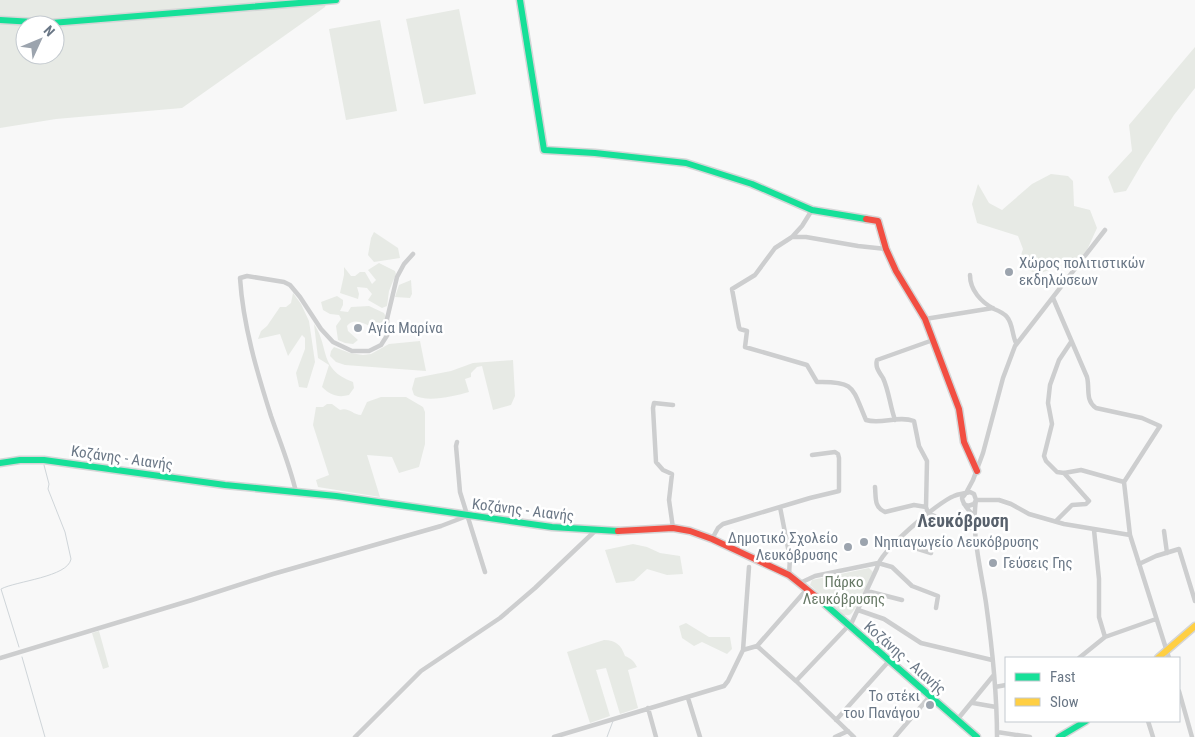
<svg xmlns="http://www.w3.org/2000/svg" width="1195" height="737" viewBox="0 0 1195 737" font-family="'Roboto Condensed',sans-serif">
<rect width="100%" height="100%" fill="#f8f8f8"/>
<path fill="#e7eae5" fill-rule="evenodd" d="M 0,0 L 327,0 L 325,7 L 182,108 L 56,119 L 0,128 ZM 25,25 L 55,25 L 55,55 L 25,55 Z
M 459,9 L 476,94 L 424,104 L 406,19 Z
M 380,20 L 397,111 L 346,120 L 329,29 Z
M 1195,47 L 1195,88 L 1174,115 L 1143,162 L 1126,191 L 1114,193 L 1108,177 L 1132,151 L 1129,125 Z
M 1051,174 L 1068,176 L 1073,181 L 1074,206 L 1090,210 L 1097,228 L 1087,250 L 1074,265 L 1063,262 C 1045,273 1034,280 1019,261 L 1023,249 L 1018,236 L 977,223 L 972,204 L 978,184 L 989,203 L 1002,210 L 1032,184 Z
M 374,232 L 398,248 L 400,258 L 374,262 L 368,255 L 371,238 Z
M 379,263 L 395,271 L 396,274 L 389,291 L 387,306 L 382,308 L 368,300 L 372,294 L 367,288 L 357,287 L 359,294 L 358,299 L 340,293 L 344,275 L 344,267 L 351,276 L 355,276 L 360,272 L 365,272 L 372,284 L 376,280 L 368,270 Z
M 411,280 L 412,294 L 410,298 L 395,297 L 399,285 Z
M 293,293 L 301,304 L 309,321 L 315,362 L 307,388 L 299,387 L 296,373 L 305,349 L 305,338 L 302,335 L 288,356 L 280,334 L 258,339 L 261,331 L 267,326 L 280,307 L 286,307 L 291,303 Z
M 337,296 L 343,300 L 343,305 L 340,311 L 348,312 L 351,307 L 369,306 L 384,313 L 386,317 L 384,332 C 372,330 357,314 347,326 L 348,331 L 358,340 L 353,344 L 345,343 L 338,340 L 336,326 L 341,319 L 339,315 L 330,314 L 323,310 L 321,302 Z
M 314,324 C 330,348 318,369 353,382 L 354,388 L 349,395 C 338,398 330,395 322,387 L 329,365 L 318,358 Z
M 420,341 L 426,371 L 345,365 L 336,362 L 330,356 L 331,351 L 334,347 L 350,353 L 363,355 L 371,354 L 389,344 Z
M 513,360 L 515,396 L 511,405 L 493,410 L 482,366 L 477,367 L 471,373 L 471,377 L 465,379 L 469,392 C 455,396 427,403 414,395 L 412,389 L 415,378 L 451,371 L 473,363 Z
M 381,397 L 406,397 L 423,407 L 425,412 L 425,444 L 419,467 L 399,473 L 392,457 L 367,455 L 380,497 L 318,487 L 316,480 L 329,475 L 313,425 L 316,407 L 323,407 L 327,404 L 332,404 L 340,410 C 349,407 353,415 361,415 L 367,402 Z
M 633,544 L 647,547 L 660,553 L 680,556 L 683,574 L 667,575 L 647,569 L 634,581 L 616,583 L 605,550 Z
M 869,568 L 873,572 C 869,580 857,609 851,614 C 848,616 846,615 843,615 L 810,585 L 812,580 Z
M 686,623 L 709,637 L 730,637 L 732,649 L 727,654 L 702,642 L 694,646 L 682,638 L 679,626 Z
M 99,631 L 109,667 L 103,669 L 92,633 Z
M 604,640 C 616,640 621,645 625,656 C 632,659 634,661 637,667 L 628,670 L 638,708 L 620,714 L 606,668 L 596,670 L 610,716 L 590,723 L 567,652 Z"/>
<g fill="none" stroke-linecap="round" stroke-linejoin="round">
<path stroke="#cfd5d9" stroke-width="1" d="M 19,647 L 1,589 C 16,581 68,577 71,559 L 65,532 L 48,489 L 49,484 L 44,465
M 22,657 L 45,737
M 607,737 L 613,721"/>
<g stroke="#d5d6d7" stroke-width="9">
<path id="fast" d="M 520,0 L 544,150 L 595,153 L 686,163 L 752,184 L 812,210 L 866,219
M 0,20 L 51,23 L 336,0
M 0,463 L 20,460 L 44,460 L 225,485 L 336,496 L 552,527 L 618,531
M 819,599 L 977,737
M 1059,737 L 1086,721"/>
</g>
<g stroke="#d5d6d7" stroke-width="9">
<path id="slow" d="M 1158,658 L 1195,626"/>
</g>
<g stroke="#d5d6d7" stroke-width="9">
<path id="jam" d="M 866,219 L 878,221 L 886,249 L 896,271 L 925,319 L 959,409 L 964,442 L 977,471
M 618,531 L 673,528 L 690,531 L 712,539 L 789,575 L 819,599"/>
</g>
<path stroke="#cdcecf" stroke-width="4.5" d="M 792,237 L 802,226 L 812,210
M 886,249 L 858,246 L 806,237 L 792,237 L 775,248 L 755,275 L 732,289 L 739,327 L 740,329 L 747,331 L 745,347 L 807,365 L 817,382 C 856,381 852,388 866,420 C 881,425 898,415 914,421 L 919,446 L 927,461 L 926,507 L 928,513 L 952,524 L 974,528
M 970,275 C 970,290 981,302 994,309 C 999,311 1004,313 1007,317 C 1013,324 1012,335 1016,343
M 1053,298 L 1087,377 C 1090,389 1085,400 1096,408 L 1142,418 L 1160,426 L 1124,482 L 1130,535
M 925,319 L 993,308
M 1071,342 L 1059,360 L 1050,385 L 1048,403 L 1052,424 L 1044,456 L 1046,461 L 1057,472 L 1064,473 L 1081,470 L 1124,482
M 673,405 L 654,403 L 653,408 L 656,462 L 663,470 L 672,474 L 669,500 L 673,528
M 895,420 C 890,406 889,391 883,378 C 879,372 875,367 877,360 L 933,340
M 457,442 L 456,446 L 460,492 L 485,572
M 875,487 C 876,498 874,507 885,512 L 914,505 L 926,507
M 296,492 C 290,466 280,442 271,416 C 257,372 243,325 240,278 L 247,276 L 284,282 L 290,285 L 300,297 L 321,329 L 333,342 L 352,351 L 369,351 L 381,345 L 388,334 L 387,319 L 397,277 L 404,264 L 413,254
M 964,504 L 968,506 L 974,504 L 976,500 L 974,494 L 970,492 L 966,493 L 962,498 C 963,505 969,511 974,516
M 780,507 L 790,558 L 789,575
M 1056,521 L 1072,505 L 1086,504 L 1089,501 L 1064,473
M 1094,530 L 1099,579 L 1099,617 L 1105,637
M 1164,531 L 1167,553
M 712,539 L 718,528 L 723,524 L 810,498 L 839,491 L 839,458 L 838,454 L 835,452 L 812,455
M 896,542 L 931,553
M 1139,564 L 1156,556 L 1179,549 L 1195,601
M 800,583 L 815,576 L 878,563 L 892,567 L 912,586 L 938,596 L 936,608
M 867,591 L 902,600
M 858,610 L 884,619 L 921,643 L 992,660
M 757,646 L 796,681 L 854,737
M 743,650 L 749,567
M 0,658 L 192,600 L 273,574 L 441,526 L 467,516
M 1079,658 L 1105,637 L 1156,619
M 796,681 L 852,622 L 877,568 C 879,552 938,502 954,496 C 958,494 962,494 966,493 L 973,480 L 983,453 L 1003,378 L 1015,346 L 1105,230
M 995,687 L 1006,685
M 1179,691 L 1192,737
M 688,698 L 700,737
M 973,703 L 996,707
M 648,708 L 656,737
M 836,720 L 889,661
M 957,720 L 993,676
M 1148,721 L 1153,737
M 997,732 L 1030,737
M 355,737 L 421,671 L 500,618 L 535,588 L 595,531
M 554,737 L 724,686 L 728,681 L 743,650 L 757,646 L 807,589
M 835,737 L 848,731
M 895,737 L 930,696
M 997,737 C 997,693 992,646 986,603 C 981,569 971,534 976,500 L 999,500 L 1011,504 L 1029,514 L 1064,524 L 1130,535 L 1169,658"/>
<use href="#fast" stroke="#16e098" stroke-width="6"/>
<use href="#slow" stroke="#ffcf43" stroke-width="6"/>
<use href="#jam" stroke="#f24e42" stroke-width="6"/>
</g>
<g fill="#9ca4ae" stroke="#fff" stroke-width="2">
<circle cx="1009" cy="272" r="5"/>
<circle cx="358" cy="328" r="5"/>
<circle cx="864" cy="542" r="5"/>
<circle cx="848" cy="547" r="5"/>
<circle cx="993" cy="563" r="5"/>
<circle cx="930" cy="705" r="5"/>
</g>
<g text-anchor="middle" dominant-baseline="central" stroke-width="5" stroke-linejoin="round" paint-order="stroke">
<g font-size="15" fill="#6a7786" stroke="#fff" text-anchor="start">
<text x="1019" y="263">Χώρος πολιτιστικών<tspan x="1019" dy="17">εκδηλώσεων</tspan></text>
<text x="368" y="328">Αγία Μαρίνα</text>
<text x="838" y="538" text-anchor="end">Δημοτικό Σχολείο<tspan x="838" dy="17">Λευκόβρυσης</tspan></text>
<text x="874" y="542">Νηπιαγωγείο Λευκόβρυσης</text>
<text x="1003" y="563">Γεύσεις Γης</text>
<text x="920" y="696" text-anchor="end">Το στέκι<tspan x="920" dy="17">του Πανάγου</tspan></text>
</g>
<g font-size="15" fill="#6a7786" stroke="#fff">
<text transform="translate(122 458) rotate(8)">Κοζάνης - Αιανής</text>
<text transform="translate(523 510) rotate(7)">Κοζάνης - Αιανής</text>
<text transform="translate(905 658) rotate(41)">Κοζάνης - Αιανής</text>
</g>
<g font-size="15" fill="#667865" stroke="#fff">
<text x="844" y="582">Πάρκο<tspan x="844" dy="17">Λευκόβρυσης</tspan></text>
</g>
<g font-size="18" font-weight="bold" fill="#58616c" stroke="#fff">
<text x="963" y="520">Λευκόβρυση</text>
</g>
</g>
<rect x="1005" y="657" width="175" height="65" fill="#ffffff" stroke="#c3c9cf"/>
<rect x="1015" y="673" width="25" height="8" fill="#16e098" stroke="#c3c9cf"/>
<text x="1050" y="682" font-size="15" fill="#6a7786">Fast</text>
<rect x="1015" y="698" width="25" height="8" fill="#ffcf43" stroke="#c3c9cf"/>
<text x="1050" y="707" font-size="15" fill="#6a7786">Slow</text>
<g transform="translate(40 40) rotate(46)"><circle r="24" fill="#ffffff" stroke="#c3c9cf"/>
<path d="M0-4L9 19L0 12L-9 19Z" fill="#9ca4ae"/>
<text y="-8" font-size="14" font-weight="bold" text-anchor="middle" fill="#6a7786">N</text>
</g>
</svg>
